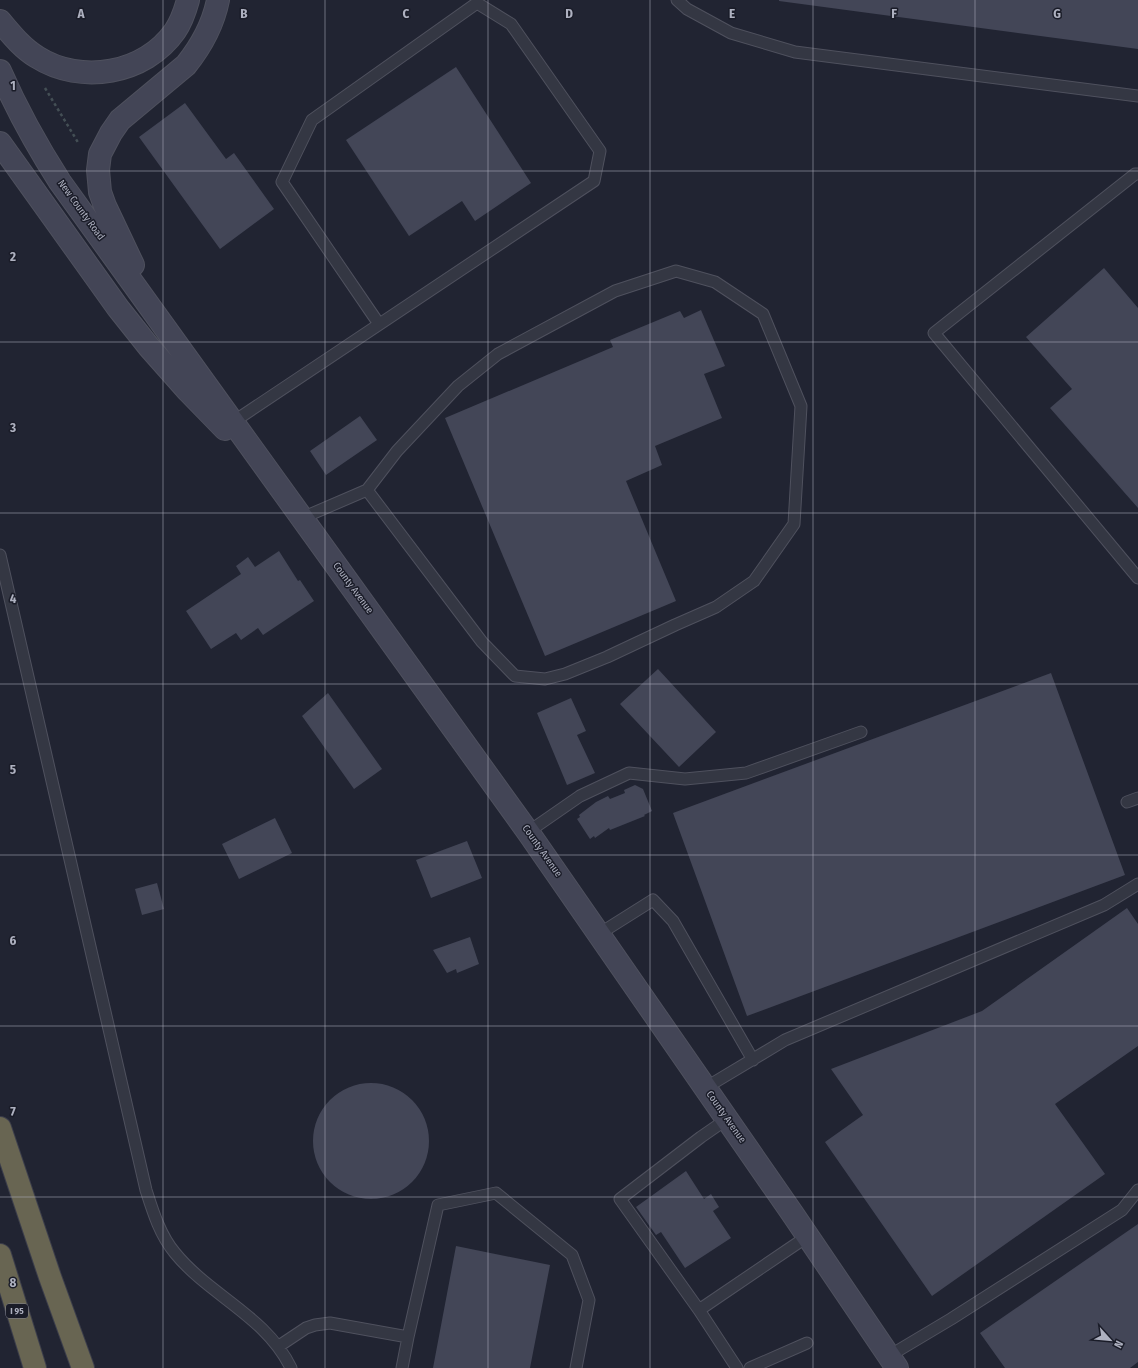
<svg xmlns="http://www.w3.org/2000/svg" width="1138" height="1368" viewBox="0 0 1138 1368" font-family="'Fira Sans Condensed',sans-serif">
<rect width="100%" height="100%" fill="#212432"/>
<path fill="#434657" d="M 779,0 L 1138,0 L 1138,49 L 779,1 Z
M 456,67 L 531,183 L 475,221 L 462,201 L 409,236 L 346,140 Z
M 185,103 L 226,159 L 234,153 L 274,209 L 220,249 L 139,137 Z
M 1104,268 L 1138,308 L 1138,508 L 1050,408 L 1072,389 L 1026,337 Z
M 701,310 L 725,366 L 704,374 L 722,418 L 655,446 L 662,465 L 626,481 L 676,601 L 545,656 L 445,418 L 613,347 L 610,340 L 680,311 L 684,318 Z
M 360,416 L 377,440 L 326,475 L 310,451 Z
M 279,551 L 298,581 L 300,580 L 314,601 L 263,635 L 258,628 L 241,640 L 236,633 L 211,649 L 186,611 L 241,574 L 236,566 L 248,557 L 255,567 Z
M 658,669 L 716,732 L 679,767 L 620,704 Z
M 1051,673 L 1125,875 L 747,1016 L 673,813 Z
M 328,693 L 382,769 L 354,789 L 302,716 Z
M 571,698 L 586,731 L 577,735 L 595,773 L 567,785 L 537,713 Z
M 635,785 L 643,789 L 652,811 L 644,815 L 645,816 L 610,830 L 609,828 L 595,838 L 594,836 L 590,839 L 577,819 L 580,817 L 579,815 L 596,802 L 608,796 L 610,799 L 625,793 L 624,790 Z
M 275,818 L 292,853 L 239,879 L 222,844 Z
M 467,841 L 482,878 L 431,898 L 416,860 Z
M 157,883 L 164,909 L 142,915 L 135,889 Z
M 1127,908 L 1138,924 L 1138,1046 L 1055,1104 L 1105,1174 L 932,1296 L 825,1142 L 863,1115 L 831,1069 L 982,1011 Z
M 470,937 L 479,964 L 457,973 L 456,969 L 447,973 L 433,950 Z
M313 1141a58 58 0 1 1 116 0a58 58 0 1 1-116 0Z
M 686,1171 L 704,1199 L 711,1194 L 719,1207 L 713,1211 L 731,1238 L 685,1268 L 661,1232 L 656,1235 L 636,1207 Z
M 1138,1224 L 1138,1362 L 1130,1368 L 1005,1368 L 980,1333 Z
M 456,1246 L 550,1265 L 530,1368 L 433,1368 Z"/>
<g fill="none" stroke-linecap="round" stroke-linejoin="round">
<g stroke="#4f515e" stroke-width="13">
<path id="lane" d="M 677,0 L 687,9 L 731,33 L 795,52 L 1138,96
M 1138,174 L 1135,174 L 934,333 L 1138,578
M 233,422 L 594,181 L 600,151 L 511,24 L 477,3 L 312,120 L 282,182 L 379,324
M 302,518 L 367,490 L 482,642 L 515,676 L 545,679 L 565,674 L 607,657 L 675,625 L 716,607 L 754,581 L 794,524 L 801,406 L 763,314 L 715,282 L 676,271 L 615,291 L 498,354 L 458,386 L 397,451 L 367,490
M 0,555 L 146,1190 C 153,1212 160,1235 175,1253 C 210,1296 266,1316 291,1368
M 1127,802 L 1138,798
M 528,832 L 580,796 L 629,773 L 685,779 L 746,773 L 861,732
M 599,934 L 653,900 L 673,921 L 753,1060
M 705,1088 L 785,1040 L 1104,905 L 1138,884
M 727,1119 L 701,1137 L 620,1199 L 699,1310 L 808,1236
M 699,1310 L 737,1368
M 408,1337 L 438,1205 L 496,1193 L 572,1255 L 589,1300 L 576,1368
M 279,1346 L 306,1328 L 315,1325 L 330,1323 L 408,1337 L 402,1368
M 889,1356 L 951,1319 L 1122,1210 L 1138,1190
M 750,1368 L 807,1343"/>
</g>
<g stroke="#4f515e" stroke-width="24">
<path id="secondary" d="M 0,21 C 11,34 22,48 37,57 C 81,85 145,74 175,31 C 181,22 185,11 188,0
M 0,71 C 17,110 37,146 60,182 L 528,832 L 792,1213 L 897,1368
M 0,143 L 118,308 L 149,347 L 188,391 L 225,429
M 133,265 L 105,206 L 100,192 L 98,170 L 100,154 L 111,133 L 120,120 L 186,65 C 202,45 213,25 218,0"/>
</g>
<g stroke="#3c3e4b" stroke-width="24">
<path id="highway" d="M 0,1128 L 50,1277 L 83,1368
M 0,1255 L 35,1368"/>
</g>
<path stroke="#444f55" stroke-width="2.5" stroke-dasharray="3 3" stroke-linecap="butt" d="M 45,88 L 79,144"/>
<use href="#lane" stroke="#343743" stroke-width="11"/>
<use href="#secondary" stroke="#434556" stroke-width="22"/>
<use href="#highway" stroke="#686552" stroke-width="22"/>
</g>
<path fill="none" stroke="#aeb1c0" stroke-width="1" stroke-opacity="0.55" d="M 163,0 L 163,1368M 325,0 L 325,1368M 488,0 L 488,1368M 650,0 L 650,1368M 813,0 L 813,1368M 975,0 L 975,1368M 0,171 L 1138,171M 0,342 L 1138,342M 0,513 L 1138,513M 0,684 L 1138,684M 0,855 L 1138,855M 0,1026 L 1138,1026M 0,1197 L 1138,1197"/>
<g text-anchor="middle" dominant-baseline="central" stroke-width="3" stroke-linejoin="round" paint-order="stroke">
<rect fill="#1a1c28" stroke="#828492" stroke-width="1" x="6" y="1304" width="22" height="14" rx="3"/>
<g font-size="9" font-weight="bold" fill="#aeb1c0">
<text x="17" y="1311">I 95</text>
</g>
<g font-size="10" fill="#aeb1c0" stroke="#1a1c28">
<text transform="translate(81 210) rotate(54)">New County Road</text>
<text transform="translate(353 588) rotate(54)">County Avenue</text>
<text transform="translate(542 851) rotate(55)">County Avenue</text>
<text transform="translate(726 1117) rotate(55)">County Avenue</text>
</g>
</g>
<g font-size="13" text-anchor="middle" font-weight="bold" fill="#aeb1c0" stroke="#1a1c28" stroke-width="3" stroke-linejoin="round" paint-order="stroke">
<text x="81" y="18">A</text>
<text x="244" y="18">B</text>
<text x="406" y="18">C</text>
<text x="569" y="18">D</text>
<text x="732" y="18">E</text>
<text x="894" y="18">F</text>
<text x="1057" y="18">G</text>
<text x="13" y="90">1</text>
<text x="13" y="261">2</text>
<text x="13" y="432">3</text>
<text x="13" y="603">4</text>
<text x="13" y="774">5</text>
<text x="13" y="945">6</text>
<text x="13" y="1116">7</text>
<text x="13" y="1287">8</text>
</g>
<g transform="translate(1110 1340) rotate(117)" stroke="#1a1c28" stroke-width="3" paint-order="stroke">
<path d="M0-3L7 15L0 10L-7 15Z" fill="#aeb1c0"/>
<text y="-6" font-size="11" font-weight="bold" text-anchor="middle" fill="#aeb1c0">N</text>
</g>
</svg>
